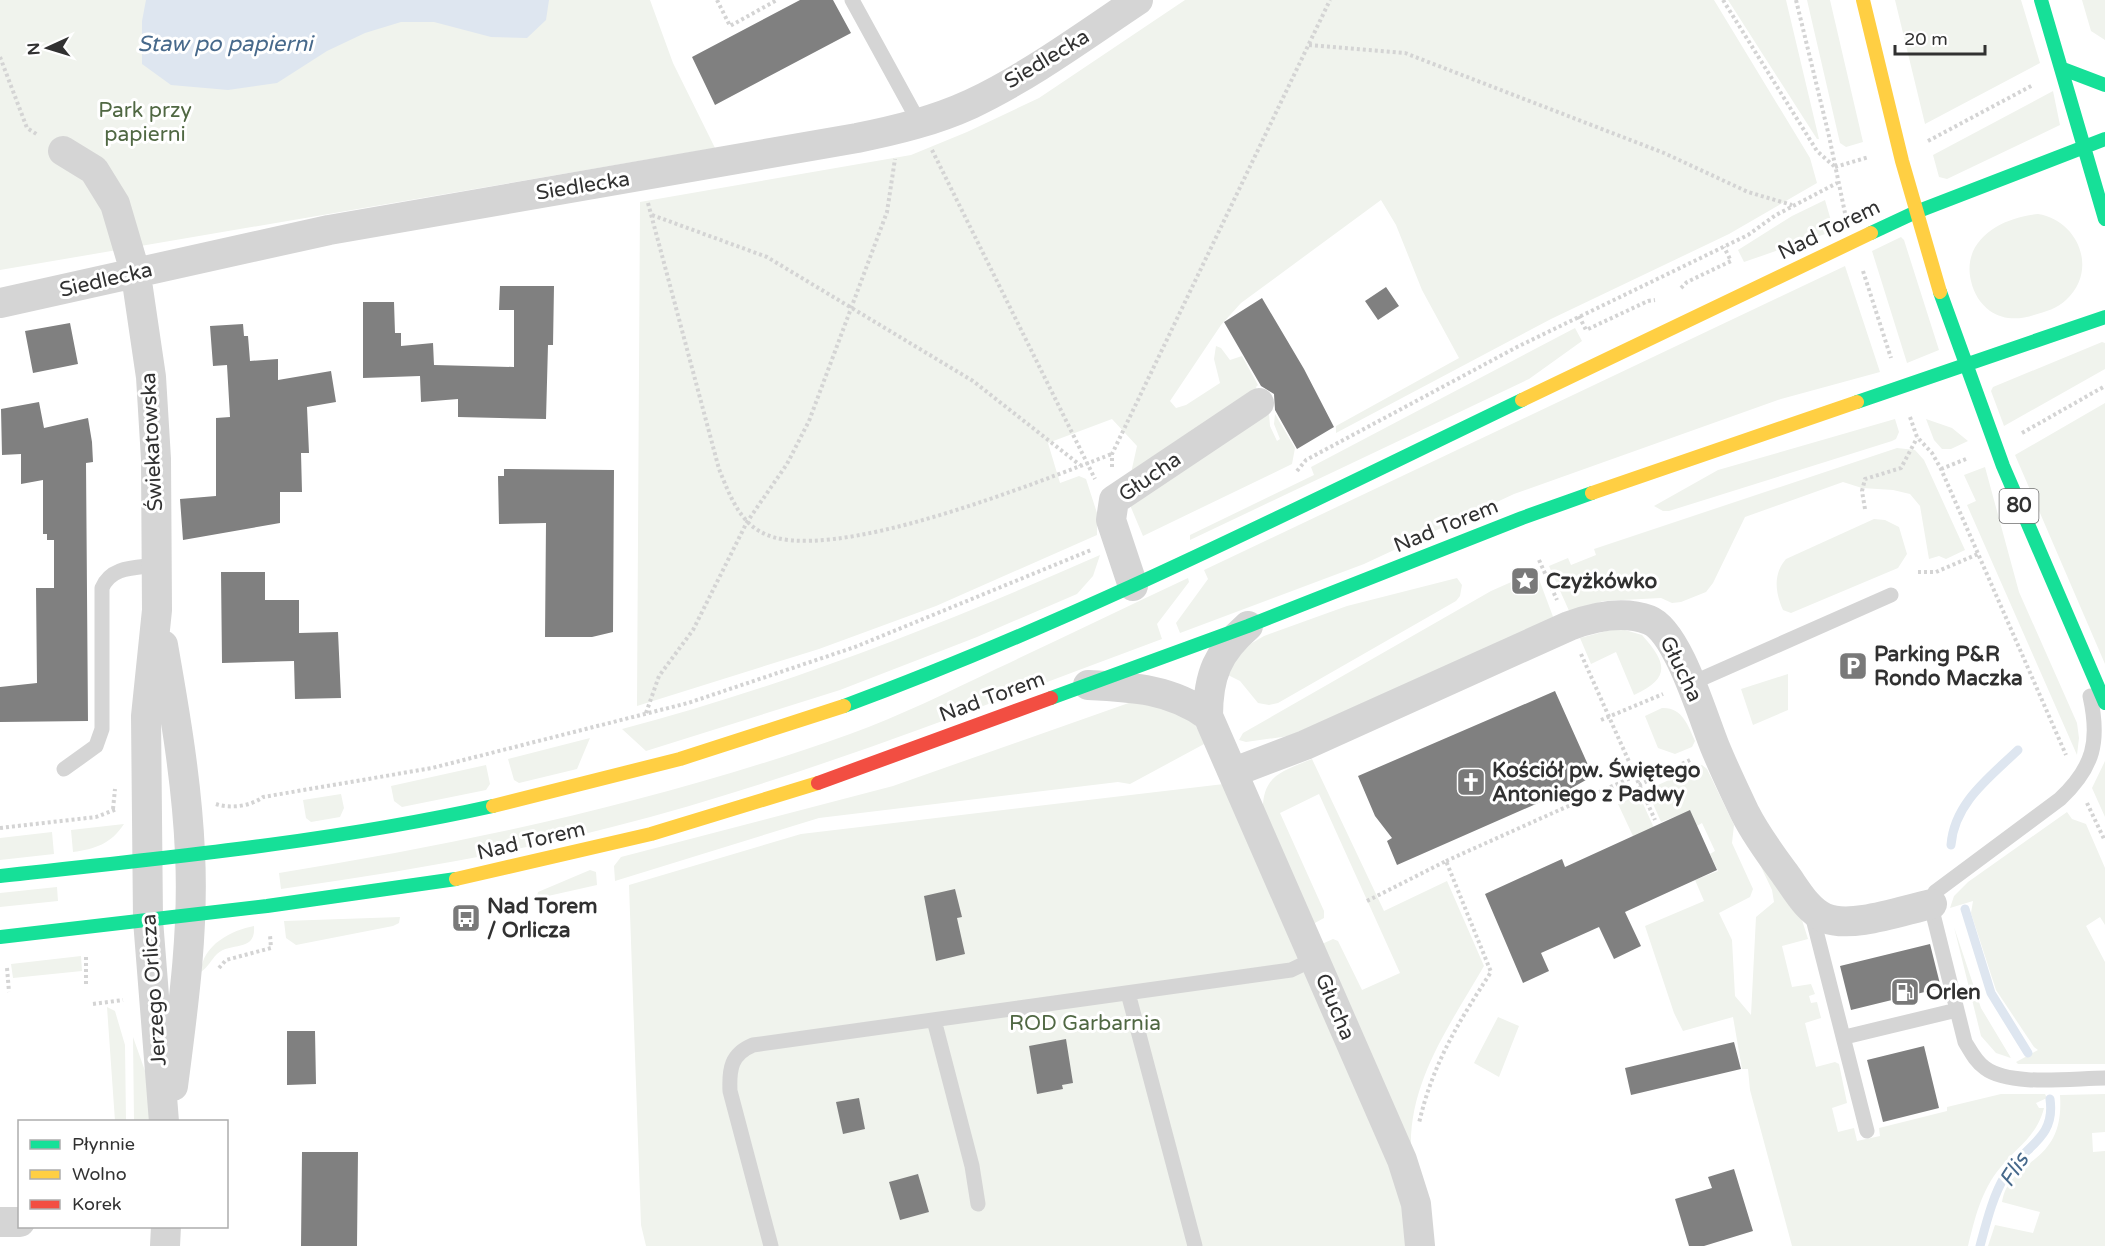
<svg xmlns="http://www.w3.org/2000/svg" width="2105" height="1246" viewBox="0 0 2105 1246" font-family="'Varela Round',sans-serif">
<rect width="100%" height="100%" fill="#fff"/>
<path fill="#f0f3ed" d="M 0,0 L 650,0 L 673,63 L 715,148 L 0,270 Z
M 1185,0 L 1714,0 L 1810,158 L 1817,183 L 1729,234 L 1551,319 L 1336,433 L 1336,426 L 1459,358 L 1422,290 L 1396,225 L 1381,200 L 1241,303 L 1221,325 L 1170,401 L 1176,408 L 1186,405 L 1220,383 L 1214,359 L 1216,346 L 1221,348 L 1230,360 L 1242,356 L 1258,385 L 1256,387 L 1258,392 L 1129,482 L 1137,446 L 1112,419 L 1048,443 L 1060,483 L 1079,476 L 1086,479 L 1097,513 L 1097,535 L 936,606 L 819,649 L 637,706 L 640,202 L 911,155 L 967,132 L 1039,98 Z
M 1728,0 L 1786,0 L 1819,139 L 1817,139 Z
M 1807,0 L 1830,0 L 1863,142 L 1846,147 L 1840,143 Z
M 1895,0 L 2021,0 L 2040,63 L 1925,124 Z
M 2082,0 L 2105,0 L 2105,40 L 2091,31 Z
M 2053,91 L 2060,125 L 1947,179 L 1939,177 L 1933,155 Z
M 1825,200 L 1834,231 L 1744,262 L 1738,250 L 1792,216 Z
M 2038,214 C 2078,220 2099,270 2066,300 C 2058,308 2045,312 2034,315 C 2019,320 2003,320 1990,311 C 1980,303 1974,294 1971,281 C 1961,239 2003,217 2038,214 Z
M 1901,237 L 1904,240 L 1939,350 L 1907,363 L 1872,251 Z
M 1845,266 L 1880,372 L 1781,399 L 1514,494 L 1364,564 L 1180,633 L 1176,623 L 1208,579 L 1204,570 Z
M 1575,328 L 1582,341 L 1529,379 L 1190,540 L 1190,535 L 1314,475 L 1311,467 Z
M 2102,342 L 2105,343 L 2105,369 L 2004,426 L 1991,391 L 1993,387 Z
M 2105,403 L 2105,664 L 2015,455 Z
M 1261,411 L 1269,414 L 1270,426 L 1277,441 L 1280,439 L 1274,424 L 1275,414 L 1295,448 L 1292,464 L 1143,536 L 1127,498 Z
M 1895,419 L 1899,432 L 1896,439 L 1892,441 L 1669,511 L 1663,511 L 1654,506 L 1718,470 Z
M 1926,419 L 1952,428 L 1968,441 L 1951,449 L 1942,449 L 1934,440 Z
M 1897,448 L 1915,450 L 1924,460 L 1965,550 L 1946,559 L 1939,556 L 1929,559 L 1920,506 L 1910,494 L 1893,490 L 1862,488 L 1843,482 L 1745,517 L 1713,583 L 1706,592 L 1681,602 L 1672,603 L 1661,598 L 1603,601 L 1570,613 L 1549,566 L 1568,558 L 1571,565 L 1596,555 L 1594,549 Z
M 1985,467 L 2019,592 L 2077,723 L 2079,738 L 2077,755 L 1967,505 L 1976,501 L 1964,475 Z
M 1874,519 L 1885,520 L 1899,527 L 1907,554 L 1898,568 L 1791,613 L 1783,610 C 1775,592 1773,574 1786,559 Z
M 1100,555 L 1093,576 L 1077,594 L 977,637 L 840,690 L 646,751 L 622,729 C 786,686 944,624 1100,555 Z
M 1534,572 L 1537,574 L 1555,622 L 1289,736 L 1246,742 L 1239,740 L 1243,733 L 1491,591 Z
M 1188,578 L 1189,582 L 1157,624 L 1162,639 C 981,706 800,779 612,827 C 503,855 393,873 281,889 L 279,873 C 473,842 665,800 850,734 C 900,716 948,692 996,669 C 1060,639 1124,608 1188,578 Z
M 1457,578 L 1462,585 L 1460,596 L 1456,601 L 1278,703 L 1269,705 L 1258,703 L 1240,681 L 1228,675 L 1228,671 L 1247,646 L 1264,636 L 1347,606 Z
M 1618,628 L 1642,635 C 1667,663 1671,678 1634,695 L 1616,652 L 1591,664 L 1580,638 Z
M 1788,674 L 1788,710 L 1753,725 L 1741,689 Z
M 1140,699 L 1192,720 L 1206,743 L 1130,784 L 1118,782 L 819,818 L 615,881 L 614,866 L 621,857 L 893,786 Z
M 1662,708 C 1682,707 1688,725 1695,741 L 1692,747 L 1675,754 L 1658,748 L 1645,716 Z
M 590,738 L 577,769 L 519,783 L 514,780 L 508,759 Z
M 1312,759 L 1384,911 L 1447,881 L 1484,966 C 1452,1022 1409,1080 1411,1148 L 1322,944 L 1333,939 L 1338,941 L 1362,990 L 1400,973 L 1319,794 L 1280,813 L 1324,911 L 1324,918 L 1313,924 L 1263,815 C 1261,776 1280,772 1312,759 Z
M 2105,761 L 2105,817 L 2092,788 Z
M 486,765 L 490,784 L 486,790 L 402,807 L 394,801 L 391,786 Z
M 1702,765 L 1707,769 L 1734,825 L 1732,843 L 1753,889 L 1750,897 L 1719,913 L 1732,940 L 1735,996 L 1751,1015 L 1756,917 L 1774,902 L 1772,890 L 1755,854 L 1802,920 L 1808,939 L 1782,946 L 1792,987 L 1811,984 L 1815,994 L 1809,996 L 1811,1003 L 1817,1002 L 1821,1018 L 1805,1023 L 1816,1067 L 1835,1062 L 1839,1064 L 1847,1103 L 1832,1108 L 1838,1132 L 1854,1128 L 1857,1141 L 1880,1136 L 1879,1128 L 1947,1111 L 1947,1107 L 2001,1094 L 2045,1094 L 2047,1098 L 2036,1103 L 2039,1108 L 2044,1108 C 2037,1136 2017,1147 2000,1168 C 1981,1191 1975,1218 1968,1246 L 1792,1246 L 1750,1090 L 1748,1069 L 1742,1069 L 1733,1017 L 1683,1031 L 1674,1013 L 1645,926 L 1704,901 L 1695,880 L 1718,871 L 1710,854 L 1715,851 L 1702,823 L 1697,826 L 1690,811 L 1661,822 L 1647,790 Z
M 1224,784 L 1398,1179 L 1408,1246 L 646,1246 L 641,1225 L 629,885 L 801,834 Z
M 341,794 L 344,808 L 340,817 L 311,822 L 306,818 L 303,800 Z
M 1639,795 L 1655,830 L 1633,836 L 1618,804 Z
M 2067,812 L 2072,819 L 2086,824 L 2105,868 L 2105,925 L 2100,917 L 2086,926 L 2105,962 L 2105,1064 L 2018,1064 L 2016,1062 L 2038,1050 L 2034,1047 L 1996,990 L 1971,913 L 1973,901 L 1950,908 L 1954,896 L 1968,882 Z
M 124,824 C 111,844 95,849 73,852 L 71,830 Z
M 52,832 L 54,854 L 0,860 L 0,838 Z
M 590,870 L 596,872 L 597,885 L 539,898 L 537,896 L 538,892 Z
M 57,887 L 58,901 L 0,907 L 0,893 Z
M 400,917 L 399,923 L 393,926 L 296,945 L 286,938 L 284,921 Z
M 254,926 C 256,953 231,941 217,954 C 211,960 208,967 201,972 C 202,945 232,930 254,926 Z
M 1954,927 L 1981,1008 L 2011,1058 L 1996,1053 L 1981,1036 Z
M 81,956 L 82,971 L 13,978 L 11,964 Z
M 107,1007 L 115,1011 L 125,1045 L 126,1121 L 115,1121 Z
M 1498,1017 L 1519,1026 L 1499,1077 L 1474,1063 Z
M 133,1037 L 150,1085 L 150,1121 L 134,1121 Z
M 2105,1094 L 2105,1132 L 2092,1133 L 2093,1152 L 2105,1151 L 2105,1246 L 1988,1246 L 1995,1225 L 2033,1233 L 2040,1212 L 2002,1202 C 2010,1156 2065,1167 2060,1095 Z"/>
<path fill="#dee6f0" d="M 146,0 L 549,0 L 546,20 L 527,38 L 491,37 L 434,22 L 401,22 L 365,33 L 327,51 L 277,83 L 228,90 L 171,85 L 142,64 L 142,21 Z"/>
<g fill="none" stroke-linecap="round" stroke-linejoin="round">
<path stroke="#dee6f0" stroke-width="9" d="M 1951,845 C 1954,803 1990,777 2018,750
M 1965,909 L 1991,993 L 2028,1053
M 1980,1246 C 1986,1224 1993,1195 2005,1176 C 2023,1146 2056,1140 2050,1099"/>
</g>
<path fill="#808080" d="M 800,0 L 833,0 L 851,33 L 715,105 L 692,57 Z
M 500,286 L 554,286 L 553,345 L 548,345 L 546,419 L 458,417 L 458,399 L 421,402 L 420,376 L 363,378 L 363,302 L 394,302 L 395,333 L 401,333 L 401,346 L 433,343 L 434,365 L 514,367 L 514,310 L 499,310 Z
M 1386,287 L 1399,306 L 1378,320 L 1365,301 Z
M 1262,298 L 1304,369 L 1334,427 L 1297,449 L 1275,410 L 1274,394 L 1261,386 L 1224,322 Z
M 70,323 L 78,364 L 33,373 L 25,331 Z
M 243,324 L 244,336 L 248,336 L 250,361 L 278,359 L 278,380 L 331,371 L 336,402 L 307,407 L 309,453 L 301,453 L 302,492 L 280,492 L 280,523 L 183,540 L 180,499 L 216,496 L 216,418 L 230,417 L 227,365 L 213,366 L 210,326 Z
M 39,402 L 44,428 L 88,418 L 92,442 L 93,462 L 86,463 L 88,721 L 0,722 L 0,687 L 37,683 L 36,588 L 54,588 L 54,540 L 47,540 L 47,534 L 43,534 L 43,480 L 21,484 L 21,454 L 2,455 L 1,409 Z
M 504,469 L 614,470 L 613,632 L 592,637 L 545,637 L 546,523 L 499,524 L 498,476 L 504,476 Z
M 221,572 L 265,572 L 265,600 L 299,600 L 299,633 L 338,632 L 341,698 L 295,699 L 294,661 L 222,663 Z
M 1555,691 L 1593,776 L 1570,789 L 1397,865 L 1387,841 L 1392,838 L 1375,816 L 1358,776 Z
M 1690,810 L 1717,870 L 1625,912 L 1641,946 L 1614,959 L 1599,927 L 1541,953 L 1549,971 L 1523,983 L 1485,894 L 1562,859 L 1565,867 Z
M 955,889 L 962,917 L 957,918 L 965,954 L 936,961 L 924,896 Z
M 1930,944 L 1941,988 L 1851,1010 L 1840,966 Z
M 287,1031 L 315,1031 L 316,1084 L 287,1085 Z
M 1066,1039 L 1073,1083 L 1062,1085 L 1063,1089 L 1037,1094 L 1029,1046 Z
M 1734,1042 L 1741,1069 L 1631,1095 L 1625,1068 Z
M 1924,1046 L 1939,1108 L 1883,1122 L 1867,1060 Z
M 859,1098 L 865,1129 L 843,1134 L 836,1102 Z
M 302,1152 L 358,1152 L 357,1246 L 301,1246 Z
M 1734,1169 L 1753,1231 L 1704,1246 L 1689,1246 L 1675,1199 L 1712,1188 L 1708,1177 Z
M 918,1174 L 929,1212 L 900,1220 L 889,1182 Z"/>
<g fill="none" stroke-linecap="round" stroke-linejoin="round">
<path stroke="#d4d4d4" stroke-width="4" stroke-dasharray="3 3" stroke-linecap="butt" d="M 717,0 L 730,26 L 777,0
M 1723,0 L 1817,151 L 1835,167
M 1796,0 L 1829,136 L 1845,213
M 1309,45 L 1405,53 L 1664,153 L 1748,192 L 1792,205
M 0,57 L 27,128 L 38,135
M 1928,141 L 2033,85
M 932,150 L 1095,479
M 1835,167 L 1869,157
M 648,203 L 719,469 C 728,491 738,520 761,532 C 826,569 1042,480 1112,454
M 652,215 L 767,257 L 973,381 L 1080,465
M 1863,271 L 1891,358
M 1681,288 L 1687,282 L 1731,261 L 1724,247
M 1579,316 L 1586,330 L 1648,301 L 1655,300
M 1910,417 L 1917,437 L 1932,453 L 1941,469 L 2066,755
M 2022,433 L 2105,386
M 1112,467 L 1112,454 L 1330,0
M 1941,469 L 1966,459
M 1297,471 L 1306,460 L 1517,347 L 1748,235 L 1776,215 L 1837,183
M 1865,509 L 1862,491 L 1865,479 L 1901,468 L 1917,438
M 1539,560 L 1557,600
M 1918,572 L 1936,572 L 1978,554
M 1581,654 L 1655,820
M 646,713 L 659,676 L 693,630 L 747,522 L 787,464 L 809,421 L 887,212 L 895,159
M 1601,720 L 1663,694
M 1639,785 L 1690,760
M 2087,803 L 2105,841
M 216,804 C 231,809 251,806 263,797 L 432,768 L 688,703 L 855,647 L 1091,550
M 113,809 L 115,789
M 0,828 L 96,817 L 117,809
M 1446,861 L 1635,776
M 1367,901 L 1446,861 L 1491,972 C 1458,1023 1433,1063 1419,1123
M 86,957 L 86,985
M 7,968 L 9,992
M 219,968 L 226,960 L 271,948 L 270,935
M 93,1004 L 123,1000"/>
<path stroke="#d5d5d5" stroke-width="15" d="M 852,0 L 920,124
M 1692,683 L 1891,595
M 2090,696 C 2100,741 2094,767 2060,799 L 1935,892 L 1931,906 L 1965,1042 C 1971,1052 1976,1062 1985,1068 C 2010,1087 2074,1078 2105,1078
M 64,769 L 96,746 L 102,729 L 102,588 C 111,566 135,568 157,565
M 1811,911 L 1867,1131
M 1128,993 L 1195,1246
M 934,1020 L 972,1166 L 978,1204
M 1845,1037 L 1957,1010
M 771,1246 L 730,1091 C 729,1069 731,1054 753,1045 L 1291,970 L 1314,959"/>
<path stroke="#d5d5d5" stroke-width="30" d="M 63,151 L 94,170 L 115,204 L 136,275 L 151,377 L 156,459 L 157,610 L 146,716 L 148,920 L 164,1122
M 0,303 L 329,230 L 857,138 C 896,130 934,121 971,104 C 1030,76 1084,36 1138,0
M 1133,586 L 1111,520 L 1114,500 L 1259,403
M 1248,626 C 1218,652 1208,675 1208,716 L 1402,1160 L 1416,1204 L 1420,1246
M 163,645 C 175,713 187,783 190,853 C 194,931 183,1009 173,1086
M 1088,685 C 1132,687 1172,689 1208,716
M 1234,772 L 1305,745 L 1569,626 C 1593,617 1623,610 1649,620 C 1678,631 1703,718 1715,747 C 1724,769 1735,792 1745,813 C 1756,835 1771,855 1785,874 C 1796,889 1807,910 1825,918 C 1852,929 1903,910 1932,904
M 0,1222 L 20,1222
M 165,1246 L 166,1226"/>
<path stroke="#16e098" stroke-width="14" d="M 2041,0 L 2105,219
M 2063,69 L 2105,85
M 1871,233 L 1916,212 L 2105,139
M 1940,292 L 2003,466 L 2105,703
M 1857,402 L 2105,317
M 1051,698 L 1248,626 L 1522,518 L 1592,493
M 844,706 C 1077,620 1299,507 1522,400
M 0,876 C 165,858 331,842 493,806
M 0,937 L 267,906 L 456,879"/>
<path stroke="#ffcf43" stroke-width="14" d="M 1863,0 L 1902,161 L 1940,292
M 1522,400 L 1871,233
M 1592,493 L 1857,402
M 493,806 L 680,759 L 844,706
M 456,879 L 651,834 L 818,783"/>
<path stroke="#f24e42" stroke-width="14" d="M 818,783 L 1051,698"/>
</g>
<defs>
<g id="sight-square" transform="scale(1.5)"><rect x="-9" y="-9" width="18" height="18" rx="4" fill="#797979" stroke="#fff"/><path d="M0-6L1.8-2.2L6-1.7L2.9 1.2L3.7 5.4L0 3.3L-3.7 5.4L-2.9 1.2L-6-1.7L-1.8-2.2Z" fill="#fff"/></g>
<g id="parking-square" transform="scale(1.5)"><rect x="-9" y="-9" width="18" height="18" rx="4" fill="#797979" stroke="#fff"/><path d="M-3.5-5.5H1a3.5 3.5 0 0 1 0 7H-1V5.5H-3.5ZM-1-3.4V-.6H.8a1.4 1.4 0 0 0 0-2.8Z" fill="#fff"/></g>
<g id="church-square" transform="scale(1.5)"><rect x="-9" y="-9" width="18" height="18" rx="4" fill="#797979" stroke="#fff"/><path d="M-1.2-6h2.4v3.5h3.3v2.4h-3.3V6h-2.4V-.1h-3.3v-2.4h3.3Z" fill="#fff"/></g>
<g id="bus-square" transform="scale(1.5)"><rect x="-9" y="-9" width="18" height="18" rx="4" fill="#797979" stroke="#fff"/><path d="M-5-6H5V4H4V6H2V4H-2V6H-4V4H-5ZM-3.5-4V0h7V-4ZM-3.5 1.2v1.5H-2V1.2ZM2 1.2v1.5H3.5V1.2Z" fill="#fff"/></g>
<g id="fuel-square" transform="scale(1.5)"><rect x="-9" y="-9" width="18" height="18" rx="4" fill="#797979" stroke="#fff"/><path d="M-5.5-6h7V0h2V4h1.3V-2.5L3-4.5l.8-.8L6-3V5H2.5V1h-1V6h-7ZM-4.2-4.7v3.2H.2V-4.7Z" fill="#fff"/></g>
</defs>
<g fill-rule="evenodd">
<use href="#sight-square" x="1525" y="581"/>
<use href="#parking-square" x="1853" y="666"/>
<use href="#church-square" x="1471" y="782"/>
<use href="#bus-square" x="466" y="918"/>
<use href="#fuel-square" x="1905" y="992"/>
</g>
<g text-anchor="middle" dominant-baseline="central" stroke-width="6" stroke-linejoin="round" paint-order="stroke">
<rect fill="#fff" stroke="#6f6f6f" stroke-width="1.5" x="1999.5" y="489" width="39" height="34" rx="4.5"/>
<g font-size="20" font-weight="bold" fill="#313131">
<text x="2019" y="506">80</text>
</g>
<g font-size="21" fill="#313131" stroke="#fff">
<text transform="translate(1047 59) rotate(-31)">Siedlecka</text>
<text transform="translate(583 186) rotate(-9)">Siedlecka</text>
<text transform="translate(1829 230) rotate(-26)">Nad Torem</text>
<text transform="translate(106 280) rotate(-13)">Siedlecka</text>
<text transform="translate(152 442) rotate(-93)">Świekatowska</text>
<text transform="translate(1150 477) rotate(-35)">Głucha</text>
<text transform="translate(1446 526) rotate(-22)">Nad Torem</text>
<text transform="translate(1681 669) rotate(64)">Głucha</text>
<text transform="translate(992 697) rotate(-20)">Nad Torem</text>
<text transform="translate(531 841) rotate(-13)">Nad Torem</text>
<text transform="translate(154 990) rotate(-94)">Jerzego Orlicza</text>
<text transform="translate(1335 1007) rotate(67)">Głucha</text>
</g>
<g font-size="21" fill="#506843" stroke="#fff">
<text x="145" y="110">Park przy<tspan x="145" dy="24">papierni</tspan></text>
<text x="1085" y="1023">ROD Garbarnia</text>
</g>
<g font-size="21" font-weight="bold" fill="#313131" stroke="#fff" text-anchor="start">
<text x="1546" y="581">Czyżkówko</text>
<text x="1874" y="654">Parking P&amp;R<tspan x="1874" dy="24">Rondo Maczka</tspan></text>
<text x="1492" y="770">Kościół pw. Świętego<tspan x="1492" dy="24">Antoniego z Padwy</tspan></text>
<text x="487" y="906">Nad Torem<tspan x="487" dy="24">/ Orlicza</tspan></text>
<text x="1926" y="992">Orlen</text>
</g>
<g font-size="22" font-style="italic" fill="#47698b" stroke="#fff">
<text x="225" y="44">Staw po papierni</text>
<text transform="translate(2014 1170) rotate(-57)">Flis</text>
</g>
</g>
<rect x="18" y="1120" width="210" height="108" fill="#ffffff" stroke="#adadad" stroke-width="1.5"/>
<rect x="30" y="1140" width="30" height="9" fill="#16e098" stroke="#adadad" stroke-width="1.5"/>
<text x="72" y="1150" font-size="18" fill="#313131">Płynnie</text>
<rect x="30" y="1170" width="30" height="9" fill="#ffcf43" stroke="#adadad" stroke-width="1.5"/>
<text x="72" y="1180" font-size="18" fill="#313131">Wolno</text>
<rect x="30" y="1200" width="30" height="9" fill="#f24e42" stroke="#adadad" stroke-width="1.5"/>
<text x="72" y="1210" font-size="18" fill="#313131">Korek</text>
<g transform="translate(48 48) rotate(266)" stroke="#ffffff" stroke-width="4.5" paint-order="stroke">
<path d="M0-4.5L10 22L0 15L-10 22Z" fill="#313131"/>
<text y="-9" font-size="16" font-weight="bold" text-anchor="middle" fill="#313131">N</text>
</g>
<path d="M1895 45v9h90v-9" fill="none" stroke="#313131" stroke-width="3"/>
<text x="1904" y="45" font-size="18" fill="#313131" stroke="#ffffff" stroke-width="4.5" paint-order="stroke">20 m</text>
</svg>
